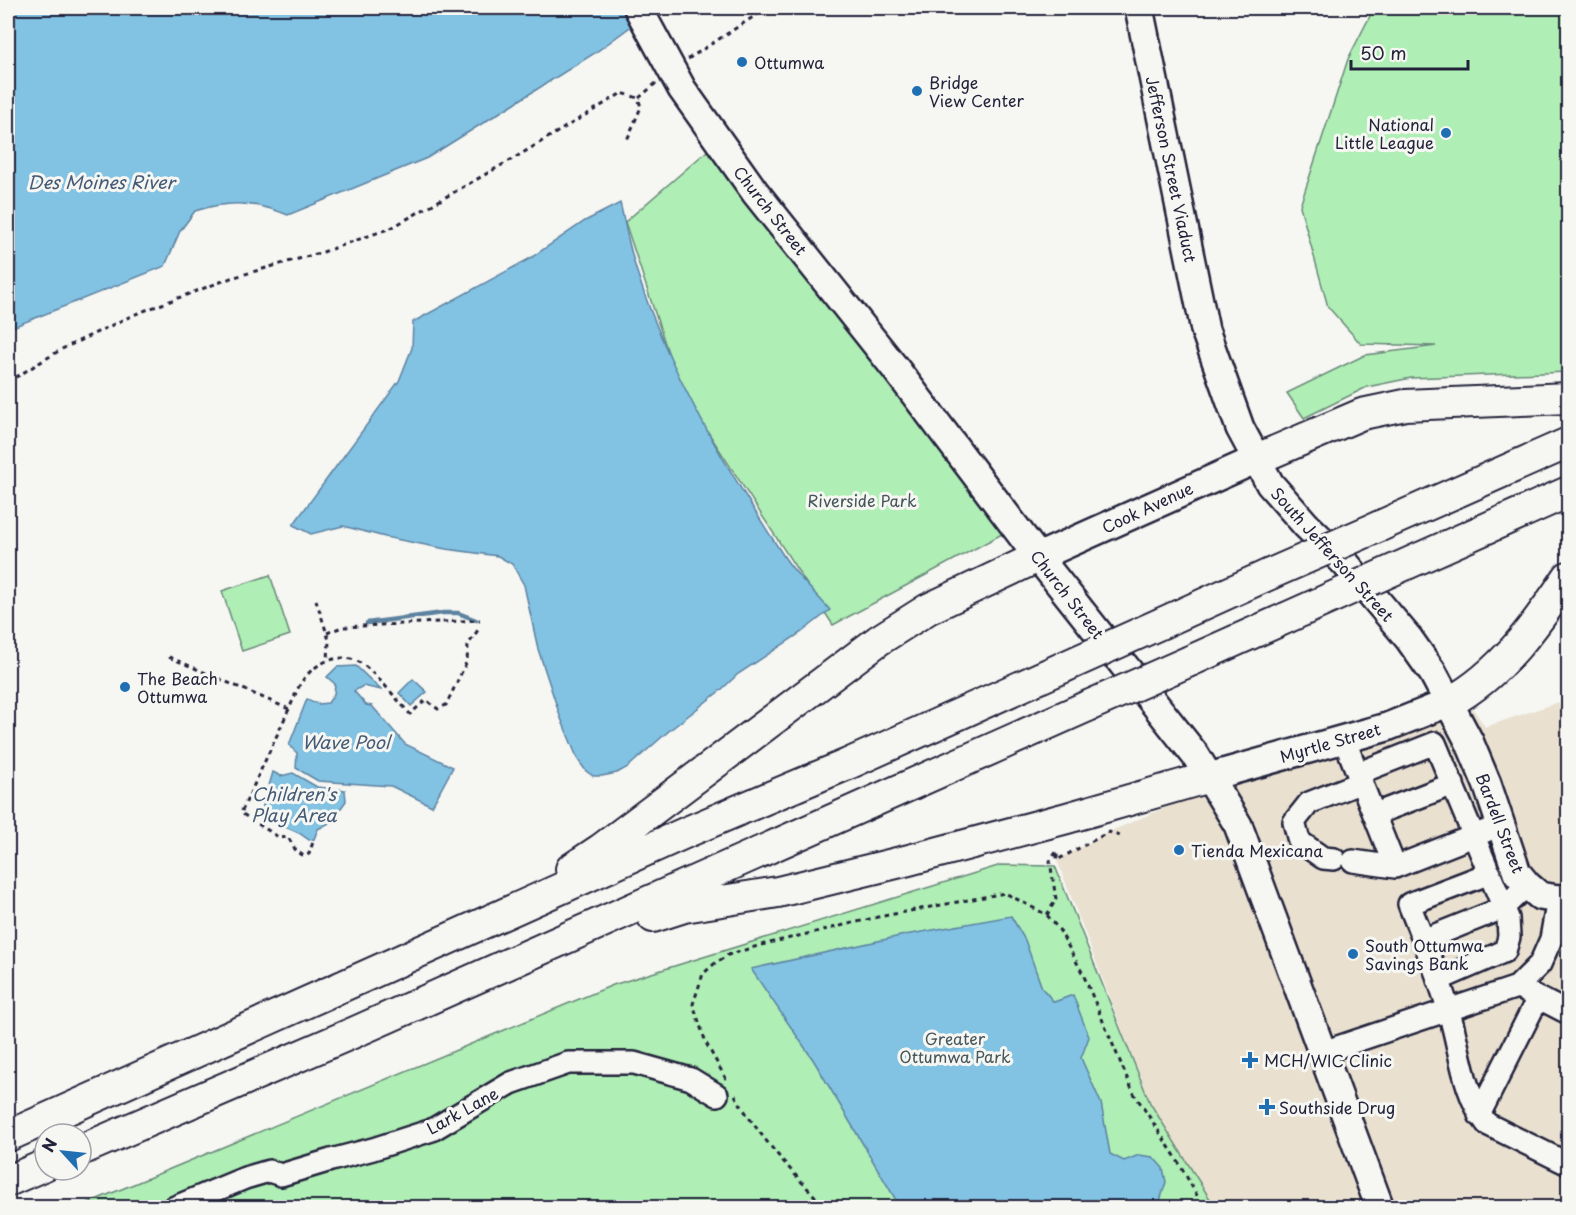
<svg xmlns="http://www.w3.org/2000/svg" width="1576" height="1215" viewBox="0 0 1576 1215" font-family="'Playpen Sans',sans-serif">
<rect width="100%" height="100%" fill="#f6f6f2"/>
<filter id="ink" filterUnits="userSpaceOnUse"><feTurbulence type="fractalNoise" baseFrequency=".0167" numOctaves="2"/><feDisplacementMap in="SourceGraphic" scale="12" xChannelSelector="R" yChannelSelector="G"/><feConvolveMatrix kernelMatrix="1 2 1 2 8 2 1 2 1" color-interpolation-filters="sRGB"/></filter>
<g filter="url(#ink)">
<path fill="#e9e0d0" d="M 1559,702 L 1568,732 L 1568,1207 L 1215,1207 L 1150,1103 L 1057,860 L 1109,832 L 1201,792 L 1473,709 L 1485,727 Z"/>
<path fill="#afeeb5" stroke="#688878" stroke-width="1.5" d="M 1531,8 L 1568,8 L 1568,372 L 1411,378 L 1367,387 L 1304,418 L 1287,393 L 1365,355 L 1436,346 L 1361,344 L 1328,307 L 1300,206 L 1348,59 L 1371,14 L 1496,14 Z
M 707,151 L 1004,533 L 833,625 L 680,389 L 625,222 Z
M 270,575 L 290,635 L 242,651 L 222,591 Z
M 1001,865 L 1055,866 L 1150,1103 L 1215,1207 L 76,1208 L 613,985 Z"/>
<path fill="#82c2e3" stroke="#5c82a0" stroke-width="1.5" d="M 8,8 L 661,8 L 652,11 L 595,53 L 427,158 L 288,215 C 255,202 230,200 195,211 L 180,231 L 165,266 L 8,329 Z
M 620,203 C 626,227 630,252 638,275 C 671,377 727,469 785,558 C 797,576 815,593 830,610 L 802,632 L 738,674 L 721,690 L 670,730 L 628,767 L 617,773 L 602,776 L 593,776 L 586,771 L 578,760 L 560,716 L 538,649 L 524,585 L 512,564 L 498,556 L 446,549 L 385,537 L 343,526 L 311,534 L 293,525 L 399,381 L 412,348 L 413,322 L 529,259 L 585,221 Z
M 356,666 L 381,690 L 363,686 L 354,691 L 366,705 L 372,706 L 405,744 L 453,767 L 432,806 L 391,786 L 318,781 L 296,768 L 297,753 L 289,745 L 307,699 L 318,704 L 328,703 L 334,694 L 335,684 L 327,677 L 337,667 Z
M 413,679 L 427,692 L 411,706 L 399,693 Z
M 273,772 L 281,776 L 293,773 L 317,787 L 345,790 L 346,801 L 331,822 L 318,829 L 314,839 L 309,840 L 299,833 L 260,816 Z
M 1011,916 L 1025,940 L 1042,988 L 1054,1002 L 1073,995 L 1089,1037 L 1081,1058 L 1101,1103 L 1110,1154 L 1124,1161 L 1139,1155 L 1153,1157 L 1163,1168 L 1166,1182 L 1158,1207 L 900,1207 L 814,1061 L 751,969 L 905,935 Z"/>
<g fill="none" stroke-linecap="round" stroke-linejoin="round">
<path stroke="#5c82a0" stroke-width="4.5" d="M 367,623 L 443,613 L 458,613 L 476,620"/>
<g stroke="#22223b" stroke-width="26">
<path id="minor" d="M 1344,739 L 1395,867 L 1486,831
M 1359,773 L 1435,743 L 1508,918 L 1509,937 L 1505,951 L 1438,980
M 1375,814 L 1453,784
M 1334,859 L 1323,858 L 1299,841 L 1294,822 L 1309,803 L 1362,782
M 1353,861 L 1395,867
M 1490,873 L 1409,904 C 1423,940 1439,976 1449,1012 C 1460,1048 1463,1094 1487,1124 L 1568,1164
M 1423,940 L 1503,908 L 1527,885
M 1525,991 L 1568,1013
M 1323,1052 L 1517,987 L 1540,964 L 1551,939 L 1558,899
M 1479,1115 L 1538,998
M 173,1208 L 245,1178 L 269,1171 L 281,1175 L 331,1160 L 373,1149 L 432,1130 L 511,1083 L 568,1063 L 634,1063 L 691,1079 L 717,1095"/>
</g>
<g stroke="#22223b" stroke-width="32">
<path id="major" d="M 638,8 L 682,89 L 755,192 L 895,368 L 1038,557 L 1196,756 L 1238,825 L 1380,1208
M 1139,8 L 1205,330 L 1240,428 L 1270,484 L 1306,525 L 1345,563 L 1409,639 L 1433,673 L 1469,741 L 1487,784 L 1517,873 L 1527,885 L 1540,896 L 1558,899 L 1568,898
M 1038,557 L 1257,459
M 1209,777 L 1387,727 L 1450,702"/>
</g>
<g stroke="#22223b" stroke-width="34">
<path id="highway" d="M 1257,459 L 1362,414 L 1405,405 L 1568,398
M 1380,526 L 1568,443
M 1420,558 L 1568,492
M 1162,623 L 1270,574
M 1190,661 L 1286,618
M 1450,702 C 1501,674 1536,625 1568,577
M 571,869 L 601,849 L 879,640 L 928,609 L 1038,557
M 653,917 L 684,907 L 778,892 L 909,860 L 1067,818 L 1209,777
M 8,1136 L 687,832 L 848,764 L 1064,667
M 81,1150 L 355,1032 L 1088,706
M 8,1181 L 45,1165"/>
</g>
<path stroke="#22223b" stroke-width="3" stroke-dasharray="4.5 4.5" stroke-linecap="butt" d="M 688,59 L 767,8
M 639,98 L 656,83
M 8,382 L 62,349 L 133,315 L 231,278 L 323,252 L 391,228 L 516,157 L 622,93 L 638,98 L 641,107 L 627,140
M 316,600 L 329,640 L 328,661
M 327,633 L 342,627 L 480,620
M 169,657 L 289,709 C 293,701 296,691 301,683 C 312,665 335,652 357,661 C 371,667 399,702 410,714 L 426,700 L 438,709 L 446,705 L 467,661 L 468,645 L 480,627
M 289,709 L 241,813 L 280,838 L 288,837 L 296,851 L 304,856 L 309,854 L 314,839
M 1047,915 L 1056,899 L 1050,861 L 1057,851 L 1057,860 L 1109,832 L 1123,837
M 726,1079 L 706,1043 L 693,1004 L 703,974 L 714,964 L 728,955 L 761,945 L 878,917 L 1005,893 L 1047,915 L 1060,931 L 1083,974 L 1133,1092 L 1175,1156 L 1204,1208
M 735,1095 C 759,1137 793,1173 826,1208"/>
<use href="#minor" stroke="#f6f6f2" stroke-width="21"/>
<use href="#major" stroke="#f6f6f2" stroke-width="27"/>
<use href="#highway" stroke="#f6f6f2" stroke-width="30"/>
<g stroke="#22223b" stroke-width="34" stroke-linecap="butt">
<path id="highway-bridge" d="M 1270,574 L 1380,526
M 1286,618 L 1420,558
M 1064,667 L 1162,623
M 1088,706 L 1190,661"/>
</g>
<use href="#highway-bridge" stroke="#f6f6f2" stroke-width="30"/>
</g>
</g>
<g fill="#1f6fb2" stroke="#f6f6f2" stroke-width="2">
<circle cx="742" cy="62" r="6"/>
<circle cx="917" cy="91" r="6"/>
<circle cx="1446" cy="133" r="6"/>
<circle cx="125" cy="687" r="6"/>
<circle cx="1179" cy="850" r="6"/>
<circle cx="1353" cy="954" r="6"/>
<path d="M1247 1051h6v6h6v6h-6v6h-6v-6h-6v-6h6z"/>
<path d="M1264 1098h6v6h6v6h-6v6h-6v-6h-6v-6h6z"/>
</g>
<g text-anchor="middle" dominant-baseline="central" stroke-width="6" stroke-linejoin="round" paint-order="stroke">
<g font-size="16" fill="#22223b" stroke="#f6f6f2" text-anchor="start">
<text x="754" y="62">Ottumwa</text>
<text x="929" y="82">Bridge<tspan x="929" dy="18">View Center</tspan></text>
<text x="1434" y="124" text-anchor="end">National<tspan x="1434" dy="18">Little League</tspan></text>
<text x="137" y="678">The Beach<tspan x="137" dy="18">Ottumwa</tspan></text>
<text x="1191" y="850">Tienda Mexicana</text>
<text x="1365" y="945">South Ottumwa<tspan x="1365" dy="18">Savings Bank</tspan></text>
<text x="1264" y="1060">MCH/WIC Clinic</text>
<text x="1279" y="1107">Southside Drug</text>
</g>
<g font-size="16" fill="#22223b" stroke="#f6f6f2">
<text transform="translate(1172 169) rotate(78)">Jefferson Street Viaduct</text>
<text transform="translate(771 210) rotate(52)">Church Street</text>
<text transform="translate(1147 507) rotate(-25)">Cook Avenue</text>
<text transform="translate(1333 554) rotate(48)">South Jefferson Street</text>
<text transform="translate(1068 594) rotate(52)">Church Street</text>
<text transform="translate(1330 742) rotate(-16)">Myrtle Street</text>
<text transform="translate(1501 823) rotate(69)">Bardell Street</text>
<text transform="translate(462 1110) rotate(-29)">Lark Lane</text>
</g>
<g font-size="16" fill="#45555a" stroke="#f6f6f2">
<text x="862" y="500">Riverside Park</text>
<text x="955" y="1038">Greater<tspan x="955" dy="18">Ottumwa Park</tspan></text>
</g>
<g font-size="18" font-style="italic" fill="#445a76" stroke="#f6f6f2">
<text x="101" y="181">Des Moines River</text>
<text x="346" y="741">Wave Pool</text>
<text x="294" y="793">Children's<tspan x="294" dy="21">Play Area</tspan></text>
</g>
</g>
<rect width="1576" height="1215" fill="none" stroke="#f6f6f2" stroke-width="30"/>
<rect x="15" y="15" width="1546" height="1185" fill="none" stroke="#22223b" stroke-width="2" filter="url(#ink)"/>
<g transform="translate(63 1152) rotate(297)"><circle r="28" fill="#f6f6f2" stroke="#a1a1a9" stroke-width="1.5"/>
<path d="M0-4.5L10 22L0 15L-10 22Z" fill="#1f6fb2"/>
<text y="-9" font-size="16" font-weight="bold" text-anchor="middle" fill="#22223b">N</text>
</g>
<path d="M1351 60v9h117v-9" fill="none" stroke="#22223b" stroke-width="3"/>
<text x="1360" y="60" font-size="18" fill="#22223b" stroke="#f6f6f2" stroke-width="4.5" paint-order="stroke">50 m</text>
</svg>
